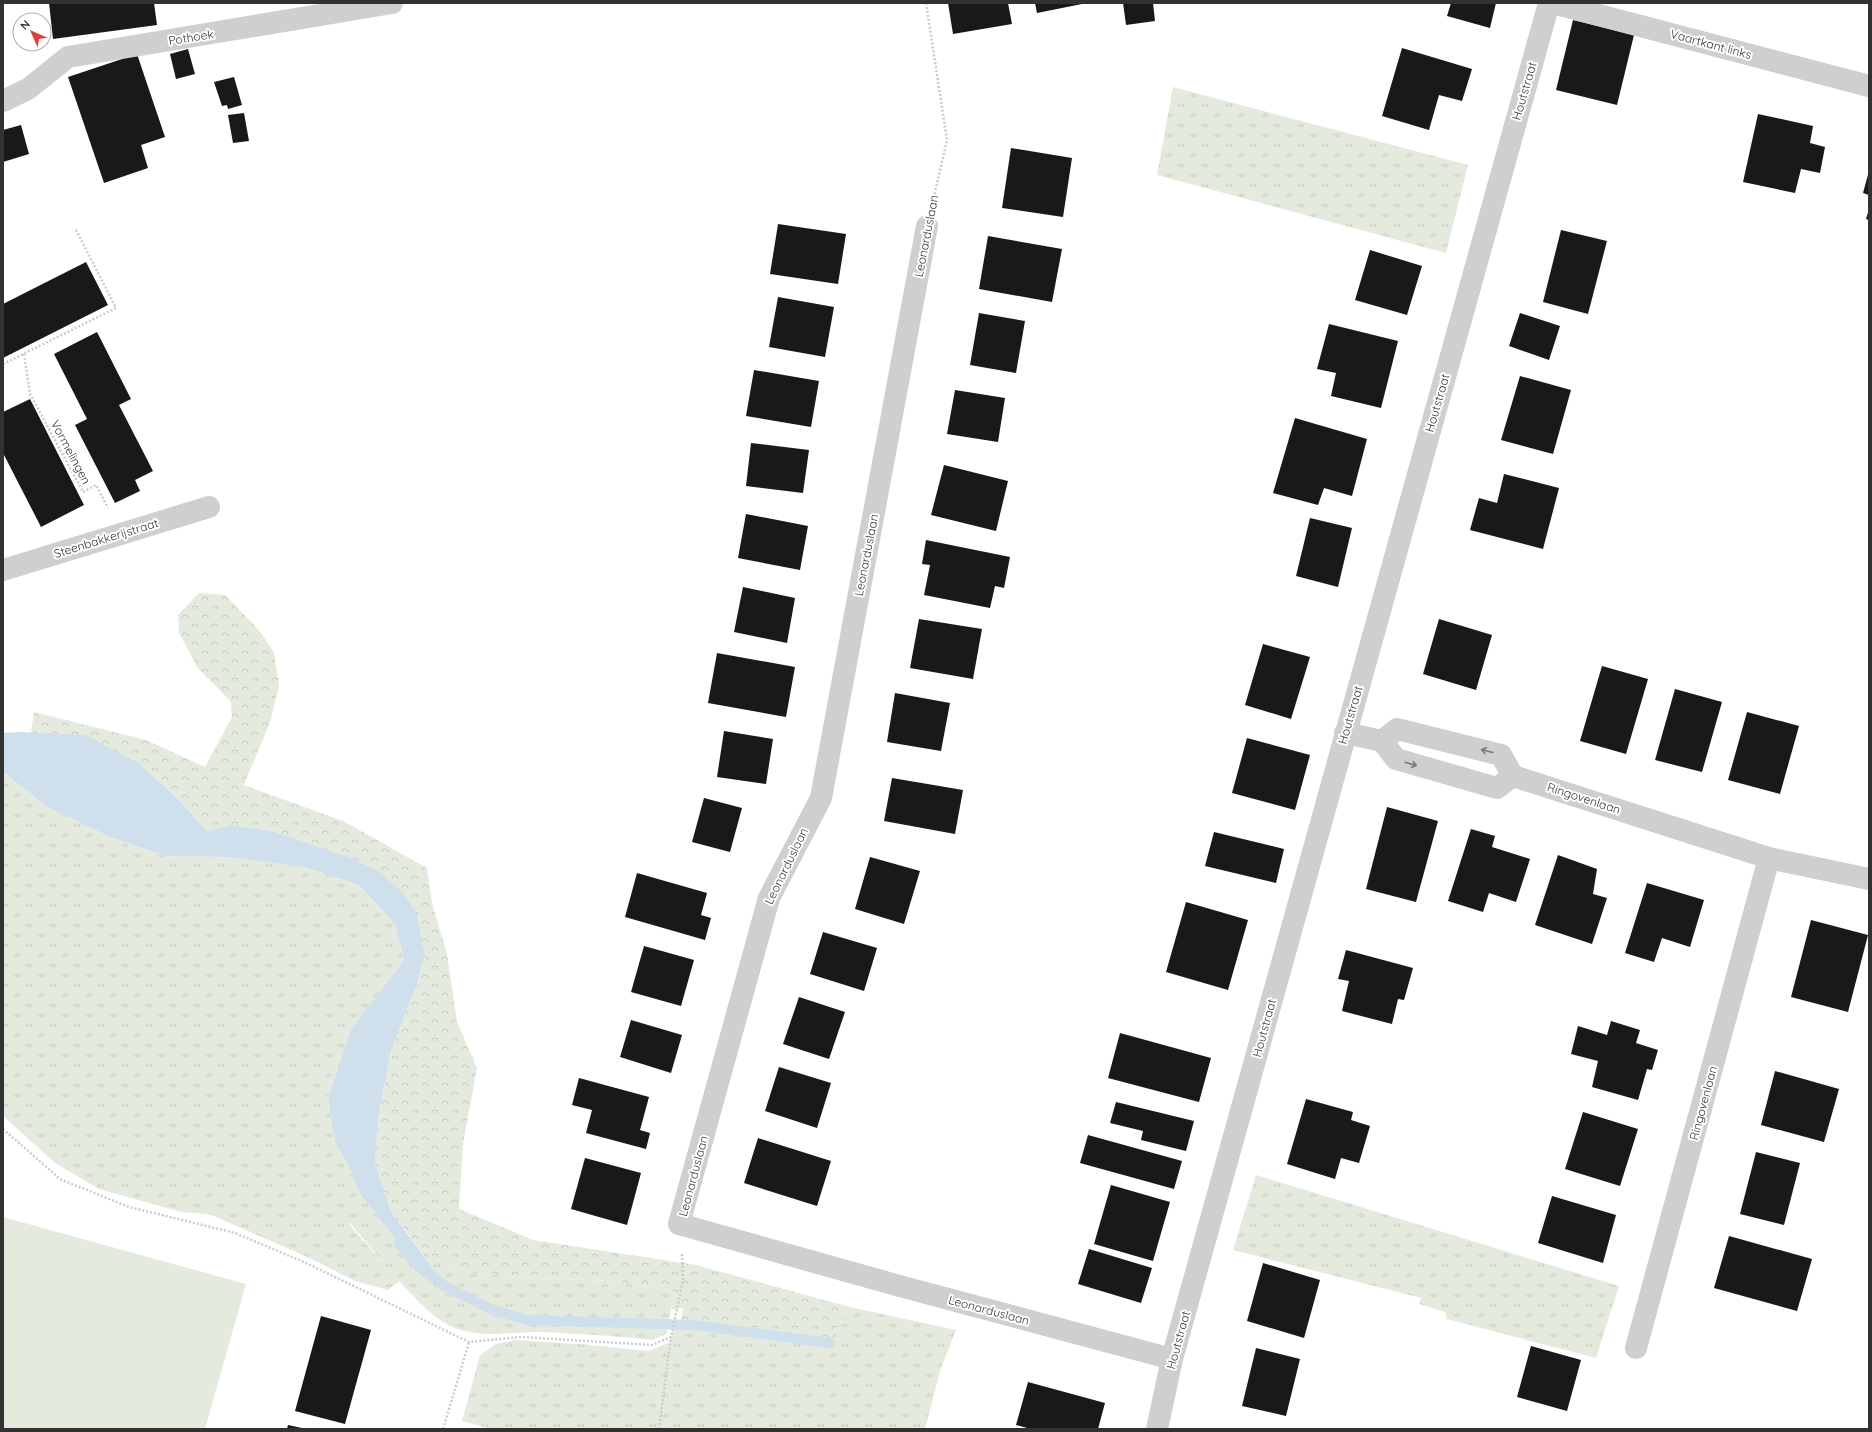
<svg xmlns="http://www.w3.org/2000/svg" width="1872" height="1432" viewBox="0 0 1872 1432" font-family="Quicksand,sans-serif">
<defs>
<pattern id="grass-tufts" width="24" height="20" patternUnits="userSpaceOnUse"><rect width="24" height="20" fill="#e4ebde"/><path d="M3 7l-1-3M5 7V3M7 7l1-3M15 17l-1-3M17 17v-4M19 17l1-3" fill="none" stroke="#c4cabf"/></pattern>
<pattern id="forest-crowns" width="20" height="18" patternUnits="userSpaceOnUse"><rect width="20" height="18" fill="#e4ebde"/><path d="M2 6a3 3 0 1 1 6 0M12 15a3 3 0 1 1 6 0" fill="none" stroke="#c4cabf"/></pattern>
</defs>
<rect width="100%" height="100%" fill="#fff"/>
<path fill="url(#grass-tufts)" fill-rule="evenodd" d="M 1173,87 L 1468,165 L 1446,253 L 1157,175 Z
M 3,772 L 49,808 L 110,837 L 166,856 L 227,857 L 304,867 L 359,885 L 395,924 L 404,960 L 351,1029 L 328,1097 L 332,1129 L 336,1144 L 346,1161 L 361,1195 L 399,1244 L 413,1260 L 444,1286 L 475,1301 L 452,1286 L 432,1267 L 414,1242 L 437,1260 L 475,1273 L 515,1277 L 611,1281 L 674,1291 L 667,1333 L 653,1340 C 616,1336 580,1334 543,1332 C 518,1331 485,1338 461,1330 C 436,1323 417,1300 399,1281 L 388,1290 L 355,1281 L 305,1256 L 209,1214 L 181,1212 L 99,1189 L 55,1163 L 3,1116 ZM 349,1223 L 350,1223 L 386,1266 L 352,1228 Z
M 1256,1175 L 1619,1286 L 1596,1358 L 1447,1319 L 1445,1312 L 1419,1304 L 1421,1298 L 1233,1250 Z
M 850,1307 L 956,1330 L 941,1368 L 925,1429 L 491,1429 L 462,1421 L 480,1355 L 496,1344 L 515,1340 L 580,1344 L 649,1351 L 670,1342 L 673,1330 L 681,1324 L 767,1334 L 834,1332 Z"/>
<path fill="url(#forest-crowns)" d="M 199,593 L 225,595 L 258,629 L 274,652 L 279,686 L 270,722 L 244,785 L 343,821 L 427,868 L 432,903 L 447,954 L 457,1022 L 477,1068 L 463,1144 L 459,1209 L 533,1240 L 696,1265 L 850,1307 L 834,1332 L 830,1343 L 681,1324 L 683,1308 L 671,1309 L 674,1291 L 611,1281 L 515,1277 L 475,1273 L 437,1260 L 414,1242 L 391,1212 L 375,1163 L 378,1118 L 391,1051 L 416,987 L 425,955 L 417,914 L 301,841 L 272,831 L 231,825 L 207,831 L 179,800 L 139,763 L 31,733 L 34,712 L 146,740 L 205,767 L 232,717 L 231,702 L 197,667 L 179,633 L 178,615 Z"/>
<path fill="#e4ebde" d="M 3,1217 L 246,1284 L 205,1429 L 3,1429 Z"/>
<path fill="#cfdfec" d="M 20,732 L 85,735 L 139,763 L 179,800 L 207,831 L 231,825 L 272,831 L 351,858 L 380,872 L 403,893 L 417,914 L 425,955 L 416,987 L 391,1051 L 378,1118 L 375,1163 L 391,1212 L 432,1267 L 452,1286 L 478,1303 L 444,1286 L 413,1260 L 399,1244 L 361,1195 L 346,1161 L 336,1144 L 332,1129 L 328,1097 L 351,1029 L 404,960 L 395,924 L 359,885 L 304,867 L 227,857 L 166,856 L 110,837 L 49,808 L 3,772 L 3,733 Z"/>
<g fill="none" stroke-linecap="round" stroke-linejoin="round">
<path stroke="#cfdfec" stroke-width="10" d="M 399,1244 L 419,1267 L 444,1286 L 493,1310 L 527,1320 L 694,1325 L 830,1343"/>
</g>
<path fill="#191919" d="M 49,3 L 154,3 L 157,25 L 53,39 Z
M 948,3 L 1008,3 L 1012,24 L 953,34 Z
M 1035,3 L 1082,3 L 1082,4 L 1037,13 Z
M 1123,3 L 1153,3 L 1155,21 L 1126,25 Z
M 1451,3 L 1496,3 L 1490,28 L 1447,16 Z
M 1573,20 L 1634,35 L 1617,105 L 1556,90 Z
M 1402,48 L 1472,69 L 1462,101 L 1439,95 L 1429,130 L 1382,116 Z
M 188,49 L 195,74 L 176,79 L 170,54 Z
M 137,54 L 165,137 L 141,145 L 148,168 L 104,183 L 68,77 Z
M 234,77 L 242,105 L 228,109 L 227,105 L 222,106 L 214,82 Z
M 244,113 L 249,141 L 233,143 L 228,115 Z
M 1758,114 L 1813,126 L 1810,143 L 1825,147 L 1820,173 L 1801,169 L 1795,193 L 1743,182 Z
M 21,125 L 29,154 L 3,162 L 3,130 Z
M 1011,148 L 1072,158 L 1063,217 L 1002,208 Z
M 1869,171 L 1869,195 L 1863,193 Z
M 1869,209 L 1869,220 L 1866,219 Z
M 778,224 L 846,234 L 838,284 L 770,274 Z
M 1561,230 L 1607,241 L 1588,314 L 1543,302 Z
M 988,236 L 1062,249 L 1052,302 L 979,289 Z
M 1370,250 L 1422,266 L 1407,315 L 1355,300 Z
M 86,262 L 108,305 L 3,358 L 3,304 Z
M 778,297 L 834,307 L 825,357 L 769,347 Z
M 979,313 L 1025,321 L 1016,373 L 970,365 Z
M 1520,313 L 1560,326 L 1549,360 L 1509,346 Z
M 1329,324 L 1398,341 L 1381,408 L 1331,396 L 1336,373 L 1317,369 Z
M 97,332 L 131,399 L 119,405 L 153,471 L 135,480 L 140,491 L 115,503 L 75,425 L 87,419 L 54,354 Z
M 754,370 L 819,381 L 811,427 L 746,416 Z
M 1520,376 L 1571,390 L 1553,454 L 1501,440 Z
M 955,390 L 1005,398 L 998,442 L 947,434 Z
M 30,399 L 84,505 L 41,527 L 3,453 L 3,412 Z
M 1295,418 L 1367,439 L 1352,496 L 1324,488 L 1318,505 L 1273,493 Z
M 751,443 L 809,450 L 803,493 L 746,486 Z
M 944,465 L 1008,481 L 996,531 L 931,515 Z
M 1504,474 L 1559,488 L 1543,549 L 1470,530 L 1479,498 L 1497,503 Z
M 746,514 L 808,526 L 800,570 L 738,558 Z
M 1310,518 L 1352,528 L 1338,587 L 1296,576 Z
M 926,540 L 1010,557 L 1004,588 L 995,586 L 990,608 L 924,595 L 930,565 L 922,564 Z
M 743,587 L 795,598 L 787,643 L 734,632 Z
M 919,619 L 982,629 L 973,679 L 910,668 Z
M 1439,619 L 1492,635 L 1476,690 L 1423,674 Z
M 1263,644 L 1310,657 L 1291,719 L 1245,705 Z
M 717,653 L 795,667 L 786,717 L 708,703 Z
M 1602,666 L 1648,679 L 1626,754 L 1580,741 Z
M 1675,689 L 1722,702 L 1702,772 L 1655,760 Z
M 895,693 L 950,703 L 941,751 L 887,742 Z
M 1747,712 L 1799,726 L 1780,794 L 1728,780 Z
M 724,731 L 773,739 L 766,784 L 717,777 Z
M 1247,738 L 1310,755 L 1295,810 L 1232,793 Z
M 892,778 L 963,790 L 955,834 L 884,821 Z
M 704,798 L 742,808 L 730,852 L 692,842 Z
M 1387,807 L 1438,821 L 1416,902 L 1366,889 Z
M 1471,829 L 1495,836 L 1492,847 L 1530,859 L 1516,902 L 1489,893 L 1483,912 L 1448,901 Z
M 1214,832 L 1284,849 L 1276,883 L 1205,866 Z
M 1558,855 L 1597,869 L 1593,894 L 1607,898 L 1592,944 L 1535,925 Z
M 870,857 L 920,871 L 904,924 L 855,909 Z
M 637,873 L 707,893 L 701,915 L 711,918 L 705,940 L 625,917 Z
M 1647,883 L 1704,900 L 1690,947 L 1662,938 L 1654,962 L 1625,953 Z
M 1186,902 L 1248,920 L 1228,990 L 1166,972 Z
M 1811,920 L 1868,935 L 1848,1012 L 1791,997 Z
M 823,932 L 877,948 L 864,991 L 810,974 Z
M 644,946 L 694,960 L 681,1006 L 631,992 Z
M 1346,950 L 1413,968 L 1404,1000 L 1398,999 L 1392,1024 L 1342,1011 L 1349,981 L 1338,979 Z
M 799,997 L 845,1012 L 829,1059 L 783,1044 Z
M 631,1020 L 682,1035 L 671,1073 L 620,1057 Z
M 1611,1021 L 1640,1030 L 1636,1043 L 1658,1050 L 1652,1070 L 1647,1069 L 1638,1100 L 1592,1087 L 1598,1061 L 1571,1054 L 1578,1026 L 1607,1035 Z
M 1120,1033 L 1211,1058 L 1199,1102 L 1108,1078 Z
M 779,1067 L 831,1083 L 817,1128 L 765,1111 Z
M 1775,1071 L 1839,1089 L 1824,1142 L 1761,1125 Z
M 579,1078 L 649,1097 L 640,1130 L 650,1133 L 646,1149 L 586,1133 L 592,1110 L 572,1105 Z
M 1306,1099 L 1353,1112 L 1351,1120 L 1370,1126 L 1359,1163 L 1341,1158 L 1335,1179 L 1287,1164 Z
M 1116,1102 L 1194,1121 L 1186,1151 L 1141,1140 L 1143,1131 L 1110,1123 Z
M 1583,1112 L 1638,1129 L 1620,1186 L 1565,1169 Z
M 1088,1135 L 1182,1161 L 1174,1189 L 1080,1163 Z
M 758,1138 L 831,1161 L 817,1206 L 744,1183 Z
M 1756,1152 L 1800,1163 L 1784,1225 L 1740,1214 Z
M 585,1158 L 641,1173 L 627,1225 L 571,1209 Z
M 1111,1185 L 1170,1202 L 1153,1261 L 1094,1244 Z
M 1552,1196 L 1616,1215 L 1603,1263 L 1538,1243 Z
M 1729,1236 L 1812,1259 L 1797,1311 L 1714,1288 Z
M 1089,1249 L 1152,1268 L 1141,1303 L 1078,1284 Z
M 1263,1263 L 1320,1280 L 1304,1338 L 1247,1321 Z
M 321,1316 L 371,1330 L 345,1424 L 295,1411 Z
M 1531,1346 L 1581,1360 L 1567,1411 L 1517,1397 Z
M 1256,1348 L 1300,1359 L 1286,1416 L 1242,1406 Z
M 1028,1382 L 1105,1403 L 1098,1429 L 1031,1429 L 1016,1425 Z
M 288,1425 L 302,1428 L 302,1429 L 287,1429 Z"/>
<g fill="none" stroke-linecap="round" stroke-linejoin="round">
<path stroke="#ccc" stroke-width="2.5" stroke-dasharray="2 2" stroke-linecap="butt" d="M 926,3 L 947,140 L 933,201
M 24,354 L 30,394 L 83,492 L 96,485 L 108,508
M 3,364 L 116,308 L 76,230
M 3,1129 L 60,1179 L 129,1207 L 235,1233 L 306,1263 L 469,1342 L 521,1337 L 652,1345 L 671,1337 L 683,1281 L 682,1254
M 443,1429 L 469,1342
M 659,1429 L 671,1337"/>
<path stroke="#cfcfcf" stroke-width="22" d="M 1553,3 L 1869,86
M 3,101 L 28,89 L 68,57 L 392,3
M 927,226 L 821,798 L 769,898 L 679,1224 L 896,1285 L 1172,1359
M 3,570 L 209,507
M 1345,733 L 1382,741 L 1396,759 L 1497,788 L 1513,776
M 1382,741 L 1397,729 L 1501,755 L 1513,776 L 1769,858 L 1869,879
M 1636,1348 L 1769,858
M 1157,1429 L 1172,1359 L 1549,3"/>
</g>
<defs><path id="oneway-shaft" d="M-6 0H5M1.5-3L5.5 0L1.5 3" fill="none" stroke-width="1.6" stroke-linecap="round" stroke-linejoin="round"/></defs>
<g stroke="#797979">
<use href="#oneway-shaft" transform="translate(1487 751) rotate(-166)"/>
<use href="#oneway-shaft" transform="translate(1411 764) rotate(16)"/>
</g>
<g text-anchor="middle" dominant-baseline="central" stroke-width="4" stroke-linejoin="round" paint-order="stroke">
<g font-size="12" fill="#323232" stroke="#fff">
<text transform="translate(191 37) rotate(-9)">Pothoek</text>
<text transform="translate(1711 44) rotate(15)">Vaartkant links</text>
<text transform="translate(1524 91) rotate(-74)">Houtstraat</text>
<text transform="translate(926 236) rotate(-79)">Leonarduslaan</text>
<text transform="translate(1437 403) rotate(-74)">Houtstraat</text>
<text transform="translate(71 452) rotate(62)">Vormelingen</text>
<text transform="translate(106 538) rotate(-17)">Steenbakkerijstraat</text>
<text transform="translate(866 555) rotate(-79)">Leonarduslaan</text>
<text transform="translate(1350 715) rotate(-74)">Houtstraat</text>
<text transform="translate(1584 798) rotate(18)">Ringovenlaan</text>
<text transform="translate(786 866) rotate(-64)">Leonarduslaan</text>
<text transform="translate(1264 1028) rotate(-75)">Houtstraat</text>
<text transform="translate(1703 1103) rotate(-75)">Ringovenlaan</text>
<text transform="translate(693 1176) rotate(-75)">Leonarduslaan</text>
<text transform="translate(989 1310) rotate(15)">Leonarduslaan</text>
<text transform="translate(1178 1340) rotate(-75)">Houtstraat</text>
</g>
</g>
<rect width="1872" height="1432" fill="none" stroke="#323232" stroke-width="8"/>
<g transform="translate(32 32) rotate(315)"><circle r="19" fill="#ffffff" stroke="#adadad"/>
<path d="M0-3L7 15L0 10L-7 15Z" fill="#df3f3f"/>
<text y="-6" font-size="11" font-weight="bold" text-anchor="middle" fill="#323232">N</text>
</g>
</svg>
